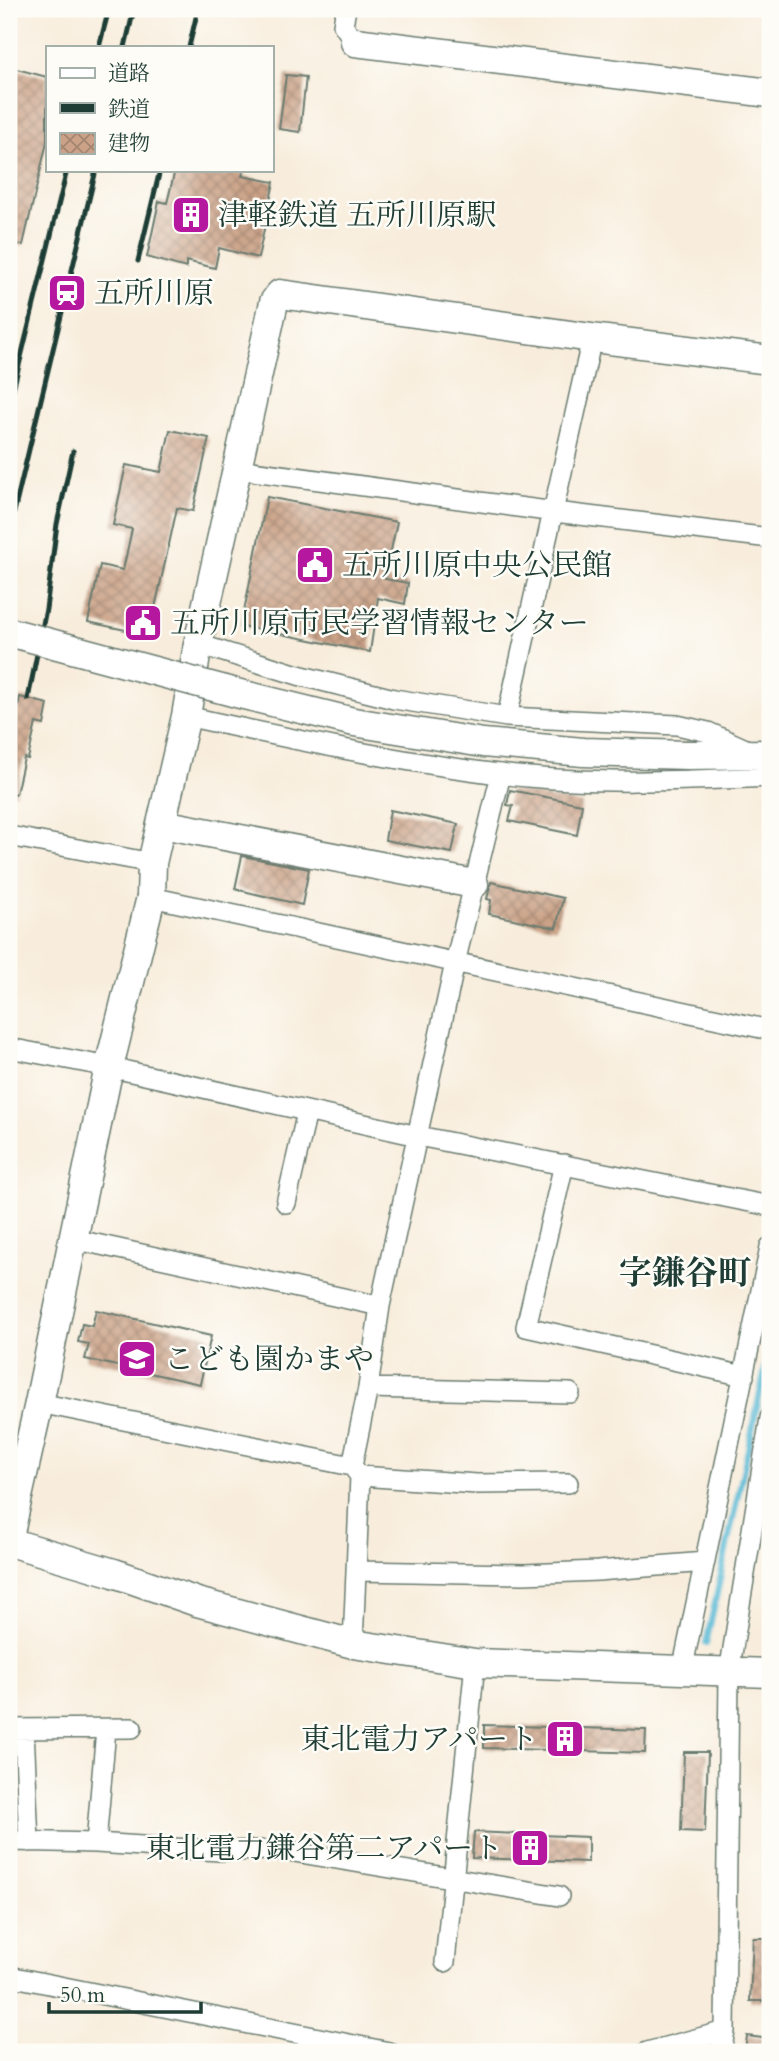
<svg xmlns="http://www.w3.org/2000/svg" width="779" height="2061" viewBox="0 0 779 2061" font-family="Cardo,'Noto Serif JP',serif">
<defs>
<pattern id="building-cross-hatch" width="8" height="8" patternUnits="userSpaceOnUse" patternTransform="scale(1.75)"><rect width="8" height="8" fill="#cba287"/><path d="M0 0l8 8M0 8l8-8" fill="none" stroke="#a4856f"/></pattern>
</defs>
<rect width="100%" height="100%" fill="#fdfcf7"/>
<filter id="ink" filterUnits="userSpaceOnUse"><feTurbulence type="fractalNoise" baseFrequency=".0143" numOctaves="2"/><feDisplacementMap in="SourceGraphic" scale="14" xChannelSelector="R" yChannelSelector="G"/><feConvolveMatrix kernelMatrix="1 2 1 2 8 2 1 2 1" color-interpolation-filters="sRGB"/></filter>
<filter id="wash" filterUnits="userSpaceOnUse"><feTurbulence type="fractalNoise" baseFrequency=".00686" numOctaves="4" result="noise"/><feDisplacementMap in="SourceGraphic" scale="28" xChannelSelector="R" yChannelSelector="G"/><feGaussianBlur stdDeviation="1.57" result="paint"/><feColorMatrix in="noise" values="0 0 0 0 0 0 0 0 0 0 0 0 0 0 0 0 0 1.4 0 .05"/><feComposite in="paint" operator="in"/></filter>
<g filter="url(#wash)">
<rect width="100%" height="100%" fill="#f8eddc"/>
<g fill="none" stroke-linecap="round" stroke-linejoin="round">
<path stroke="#56b9d5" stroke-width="6" d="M 706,1644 L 770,1347"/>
</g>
<g id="blocks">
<path fill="url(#building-cross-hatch)" d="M 9,67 L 47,77 L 47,142 L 23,245 L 9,244 Z
M 286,75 L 306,77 L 300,132 L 279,129 Z
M 175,170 L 244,170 L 242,176 L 274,182 L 258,258 L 219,248 L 215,268 L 186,261 L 186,268 L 147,257 L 159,201 L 167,203 Z
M 170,430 L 209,438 L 193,511 L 177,508 L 149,635 L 88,622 L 100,565 L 123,570 L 132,529 L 113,525 L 126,465 L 161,472 Z
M 267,497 L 397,522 L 385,579 L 408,583 L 405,604 L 378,598 L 370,652 L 241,626 Z
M 20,697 L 48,704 L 44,725 L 36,723 L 28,759 L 24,758 L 16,794 L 9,794 L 9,747 Z
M 510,790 L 582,804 L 577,835 L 509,821 L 513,806 L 507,805 Z
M 390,810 L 458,824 L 452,853 L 385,840 Z
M 242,856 L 309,869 L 302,905 L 235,889 Z
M 491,882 L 563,898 L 556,928 L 489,914 L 491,900 L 487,899 Z
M 96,1310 L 211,1336 L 200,1384 L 85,1359 L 89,1344 L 78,1342 L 82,1324 L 92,1326 Z
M 484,1725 L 646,1730 L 645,1753 L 484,1748 Z
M 684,1752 L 708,1752 L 705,1832 L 681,1831 Z
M 474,1832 L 588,1837 L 588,1862 L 472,1858 Z
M 753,1938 L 770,1938 L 770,2001 L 750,2001 Z
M 747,2036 L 770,2039 L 770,2052 L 745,2052 Z"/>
</g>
</g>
<g filter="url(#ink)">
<use href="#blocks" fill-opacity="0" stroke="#6b7b6f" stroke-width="2"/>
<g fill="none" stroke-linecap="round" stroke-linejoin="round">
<g stroke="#6b7b6f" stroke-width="22">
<path id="street" d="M 346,9 L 343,25 L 355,42
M 237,469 L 555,512 L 770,538
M 198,644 L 298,675 L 394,699 L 507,717 L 677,725 L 708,732 L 750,751
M 186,716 C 290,739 394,761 499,774 C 589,785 680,781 770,777
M 507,717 L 592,338
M 9,836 L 152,863
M 151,897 L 770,1030
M 9,1048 L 109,1067 L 418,1136 L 770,1206
M 564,1164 L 526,1327 L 744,1376
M 286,1203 L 307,1112
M 73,1239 L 380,1306
M 368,1388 L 570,1393
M 39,1403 L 352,1466 L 360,1476 L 353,1644
M 352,1466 L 368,1388 L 380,1306 L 455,963 L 501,774
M 360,1476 L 477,1484 L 568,1483
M 356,1571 L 524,1574 L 598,1571 L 705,1562
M 682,1671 L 770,1247
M 9,1729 L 132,1728
M 24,1729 L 29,1842
M 9,1841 L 96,1843 L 219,1851 L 282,1850 L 559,1896
M 96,1843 L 106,1729
M 445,1962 L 475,1663
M 9,1976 L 389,2052
M 647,2052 L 725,2031
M 721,2052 L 725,2031 L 729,1673 L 770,1418"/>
</g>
<g stroke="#6b7b6f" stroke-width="31">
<path id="secondary" d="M 355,42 L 770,93
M 688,755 L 770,754
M 162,824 L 474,884
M 9,1537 L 39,1403 L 109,1067 L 151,897 L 152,863 L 186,716 L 198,644 L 274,302 L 280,294 L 592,338 L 770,360
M 9,1542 L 114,1573 L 197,1602 L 353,1644 L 475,1663 L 770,1673"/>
</g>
<use href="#street" stroke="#fff" stroke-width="19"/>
<use href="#secondary" stroke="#fff" stroke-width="28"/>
<path stroke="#1f3d34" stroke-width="5" d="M 99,47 L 109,9
M 125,47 L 134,9
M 189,47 L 198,9
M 138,261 L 160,170
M 9,406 L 67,170
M 9,533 L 96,170
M 28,699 L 46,609 L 57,524 L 73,451"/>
<g stroke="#6b7b6f" stroke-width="31" stroke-linecap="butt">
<path id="secondary-bridge" d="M 9,632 L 240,694 L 354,722 L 483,743 L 583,752 L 688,755"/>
</g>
<use href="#secondary-bridge" stroke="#fff" stroke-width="28"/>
</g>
</g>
<defs>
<g id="building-square" transform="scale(2.0125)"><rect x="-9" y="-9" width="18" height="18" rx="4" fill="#b5179e" stroke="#fdfcf7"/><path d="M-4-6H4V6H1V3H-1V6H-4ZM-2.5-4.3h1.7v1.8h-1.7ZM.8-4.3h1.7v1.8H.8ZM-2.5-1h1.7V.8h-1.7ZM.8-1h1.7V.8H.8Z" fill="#fff"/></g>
<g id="station-square" transform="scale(2.0125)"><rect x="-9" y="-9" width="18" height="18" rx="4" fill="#b5179e" stroke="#fdfcf7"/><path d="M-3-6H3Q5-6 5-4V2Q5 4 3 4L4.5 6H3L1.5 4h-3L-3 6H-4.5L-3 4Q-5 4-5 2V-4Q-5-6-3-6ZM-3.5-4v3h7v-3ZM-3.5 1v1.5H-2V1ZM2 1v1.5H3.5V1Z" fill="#fff"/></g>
<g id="civic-square" transform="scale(2.0125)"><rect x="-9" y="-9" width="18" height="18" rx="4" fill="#b5179e" stroke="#fdfcf7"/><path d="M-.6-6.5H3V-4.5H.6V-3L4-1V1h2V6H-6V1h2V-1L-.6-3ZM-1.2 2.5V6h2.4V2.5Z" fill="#fff"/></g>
<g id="school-square" transform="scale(2.0125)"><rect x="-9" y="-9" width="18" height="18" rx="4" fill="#b5179e" stroke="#fdfcf7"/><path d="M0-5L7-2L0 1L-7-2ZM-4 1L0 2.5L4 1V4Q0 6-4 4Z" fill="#fff"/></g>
</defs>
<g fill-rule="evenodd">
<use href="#building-square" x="191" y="215"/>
<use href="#station-square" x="67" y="293"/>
<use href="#civic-square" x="315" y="565"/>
<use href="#civic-square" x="143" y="623"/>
<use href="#school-square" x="137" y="1359"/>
<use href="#building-square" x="565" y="1739"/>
<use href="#building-square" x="530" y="1848"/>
</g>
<g text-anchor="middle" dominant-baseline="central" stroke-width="5" stroke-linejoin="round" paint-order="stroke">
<g font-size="30" fill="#1f3d34" stroke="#fdfcf7" text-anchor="start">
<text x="218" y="215">津軽鉄道 五所川原駅</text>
<text x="94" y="293">五所川原</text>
<text x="342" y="565">五所川原中央公民館</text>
<text x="170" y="623">五所川原市民学習情報センター</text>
<text x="164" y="1359">こども園かまや</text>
<text x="538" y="1739" text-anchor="end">東北電力アパート</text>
<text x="503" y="1848" text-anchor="end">東北電力鎌谷第二アパート</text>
</g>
<g font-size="33" font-weight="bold" fill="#1f3d34" stroke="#fdfcf7">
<text x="685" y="1273">字鎌谷町</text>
</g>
</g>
<rect width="779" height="2061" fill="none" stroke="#fdfcf7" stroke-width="35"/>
<rect x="46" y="46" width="228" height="126" fill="#fdfcf7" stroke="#a4b0a9" stroke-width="2"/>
<rect x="60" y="68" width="35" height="10" fill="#ffffff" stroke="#a4b0a9" stroke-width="2"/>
<text x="108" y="80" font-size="21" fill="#1f3d34">道路</text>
<rect x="60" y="103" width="35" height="10" fill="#1f3d34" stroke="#a4b0a9" stroke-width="2"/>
<text x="108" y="116" font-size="21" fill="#1f3d34">鉄道</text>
<rect x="60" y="133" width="35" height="21" fill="url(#building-cross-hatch)" stroke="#a4b0a9" stroke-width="2"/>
<text x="108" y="150" font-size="21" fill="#1f3d34">建物</text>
<path d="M49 2002v10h152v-10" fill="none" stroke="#1f3d34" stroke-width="3.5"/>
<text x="60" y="2002" font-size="21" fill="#1f3d34" stroke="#fdfcf7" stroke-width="5" paint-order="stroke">50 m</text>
</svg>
